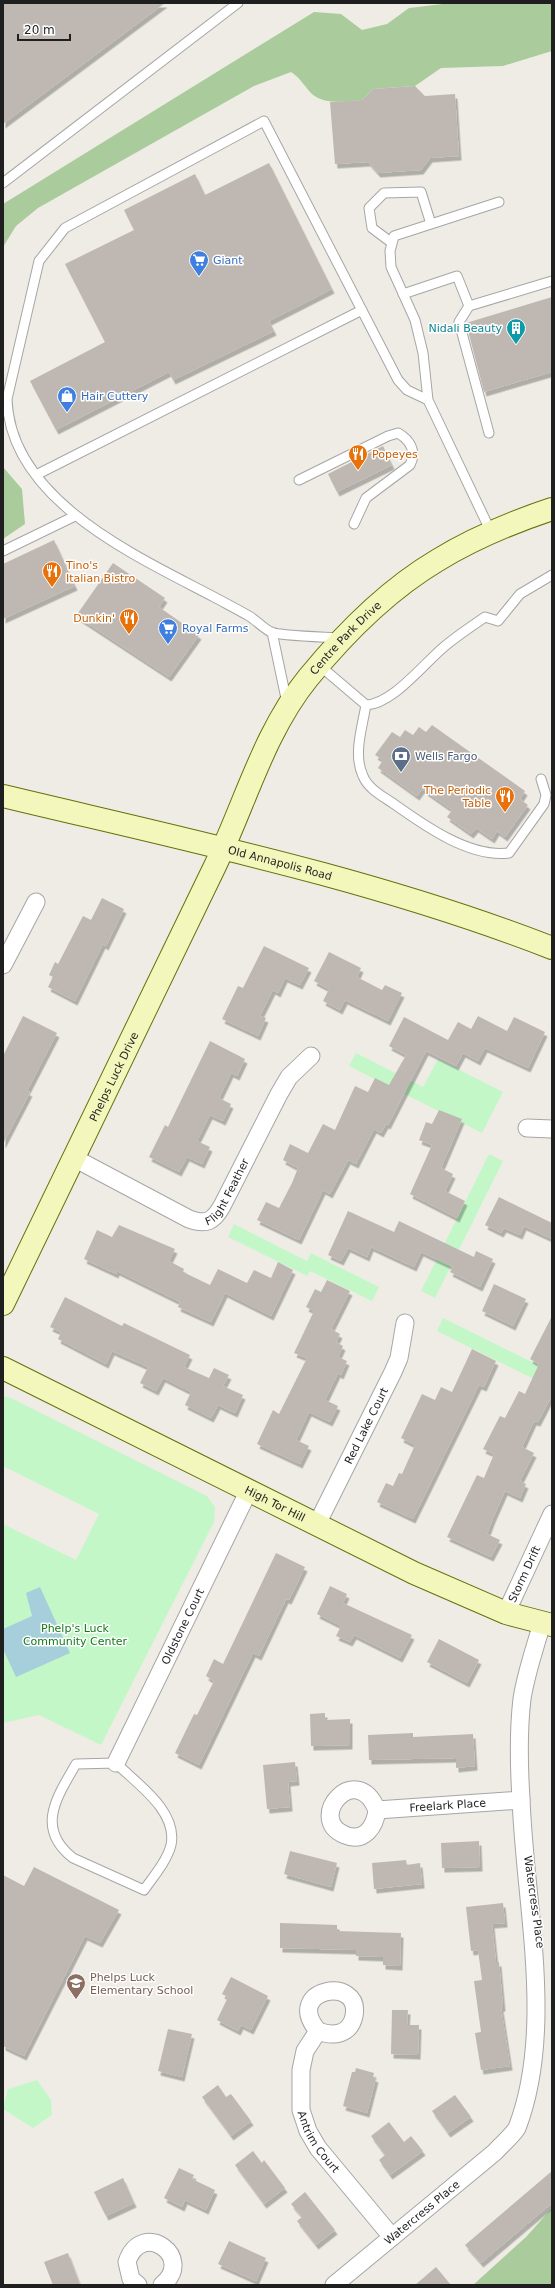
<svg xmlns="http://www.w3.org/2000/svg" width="555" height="2288" viewBox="0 0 555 2288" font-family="'DejaVu Sans',sans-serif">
<defs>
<filter id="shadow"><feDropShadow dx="2.5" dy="4.5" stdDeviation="0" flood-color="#0004"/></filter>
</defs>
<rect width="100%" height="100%" fill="#efece5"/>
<path fill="#aacc9c" d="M 451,3 L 552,3 L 552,51 L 503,66 L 441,68 L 415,86 L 373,89 L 362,100 C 345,101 323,106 310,92 C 303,84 300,78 291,72 L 254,86 L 38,208 L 16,226 L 3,247 L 3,204 L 314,12 L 341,14 L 362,30 L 387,24 L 409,8 Z
M 3,467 L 22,489 L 25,524 L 3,539 Z
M 552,2208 L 552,2285 L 473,2285 L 526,2237 Z"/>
<path fill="#c4f7c8" d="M 356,1053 L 423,1087 L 438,1059 L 503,1092 L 482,1133 L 349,1066 Z
M 489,1154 L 503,1161 L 435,1298 L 421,1291 Z
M 234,1224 L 307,1261 L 311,1253 L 379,1287 L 372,1301 L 310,1271 L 307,1276 L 228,1237 Z
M 443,1318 L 552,1372 L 552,1388 L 437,1331 Z
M 3,1396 L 11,1398 L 207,1496 L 215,1507 L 214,1522 L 101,1745 L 39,1715 L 3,1723 L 3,1524 L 76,1560 L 99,1514 L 3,1466 Z
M 37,2080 L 51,2100 L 52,2115 L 33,2128 L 3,2109 L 8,2089 Z"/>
<path fill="#a7cfdb" d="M 40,1587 L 70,1653 L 16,1677 L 3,1649 L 3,1629 L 32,1616 L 26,1593 Z"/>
<path fill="#bfb8b2" filter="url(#shadow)" d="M 3,3 L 165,3 L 3,124 Z
M 415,86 L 425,96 L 455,94 L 459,156 L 430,158 L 421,170 L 378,173 L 368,162 L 335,164 L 330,102 L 362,100 L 373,89 Z
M 269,163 L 332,289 L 269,321 L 274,331 L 173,380 L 169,372 L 56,430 L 30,381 L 105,342 L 65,264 L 134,230 L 124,210 L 195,174 L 205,195 Z
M 552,297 L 552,372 L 484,392 L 466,323 Z
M 383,446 L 392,465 L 337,492 L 328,474 Z
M 54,540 L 75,586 L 3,619 L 3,564 Z
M 113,563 L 165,598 L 159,607 L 199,635 L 169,677 L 76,616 Z
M 432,725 L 525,791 L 520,799 L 528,805 L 505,837 L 497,831 L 492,839 L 476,828 L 471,834 L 447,817 L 452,810 L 422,789 L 417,796 L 378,768 L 383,760 L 375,755 L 392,732 L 400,737 L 405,730 L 413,735 L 419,727 L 426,732 Z
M 102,898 L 124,909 L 106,946 L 103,944 L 75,1001 L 48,987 L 53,977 L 49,975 L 55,962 L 58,964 L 83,916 L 91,920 Z
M 264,946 L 309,968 L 300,985 L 285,978 L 278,993 L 273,990 L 260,1016 L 266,1018 L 258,1036 L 222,1019 L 238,986 L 243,988 Z
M 329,952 L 361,968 L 357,977 L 382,990 L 385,985 L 402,993 L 388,1021 L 345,1000 L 340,1010 L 323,1001 L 329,989 L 314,981 Z
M 23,1016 L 57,1033 L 27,1091 L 30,1092 L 3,1144 L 3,1056 Z
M 478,1016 L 507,1031 L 514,1017 L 545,1032 L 528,1068 L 485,1048 L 478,1061 L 463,1053 L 456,1066 L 426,1051 L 388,1125 L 386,1124 L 381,1133 L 374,1129 L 356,1164 L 348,1160 L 330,1194 L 323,1190 L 299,1240 L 257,1220 L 266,1202 L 279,1208 L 292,1183 L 298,1168 L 283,1160 L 290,1144 L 308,1153 L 323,1124 L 335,1130 L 355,1086 L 368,1092 L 375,1078 L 389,1085 L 406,1055 L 389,1046 L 404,1017 L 448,1040 L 458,1022 L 471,1029 Z
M 210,1041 L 245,1059 L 237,1076 L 231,1073 L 219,1098 L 231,1104 L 223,1121 L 210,1115 L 197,1141 L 210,1147 L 202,1164 L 187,1157 L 179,1172 L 149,1157 L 165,1125 L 168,1127 Z
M 439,1110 L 462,1119 L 441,1168 L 453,1174 L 445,1191 L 465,1201 L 457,1218 L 410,1194 L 432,1145 L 419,1140 L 426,1122 L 432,1124 Z
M 499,1197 L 552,1223 L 552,1239 L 524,1226 L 520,1235 L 504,1228 L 501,1233 L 485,1225 Z
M 348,1211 L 394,1232 L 399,1221 L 474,1257 L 476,1251 L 493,1259 L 480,1287 L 450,1272 L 453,1267 L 421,1252 L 414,1267 L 371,1247 L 367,1257 L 348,1248 L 341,1261 L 328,1255 Z
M 119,1225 L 175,1249 L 169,1261 L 184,1269 L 183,1272 L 210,1285 L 218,1269 L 247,1283 L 254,1270 L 271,1278 L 278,1262 L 293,1270 L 271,1316 L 225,1293 L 211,1322 L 178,1307 L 180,1302 L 117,1271 L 116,1274 L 84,1259 L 97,1230 L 112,1237 Z
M 327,1280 L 350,1291 L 331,1329 L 340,1334 L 336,1342 L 343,1346 L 338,1357 L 347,1361 L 341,1375 L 338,1373 L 325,1400 L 338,1406 L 330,1422 L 309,1412 L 296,1440 L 309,1446 L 300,1464 L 257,1444 L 273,1410 L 279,1414 L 307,1358 L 294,1353 L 314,1311 L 306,1307 L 315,1289 L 321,1292 Z
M 494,1284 L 526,1299 L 513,1326 L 482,1311 Z
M 65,1297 L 122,1326 L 124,1323 L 190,1355 L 184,1367 L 209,1378 L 214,1368 L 229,1375 L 223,1386 L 243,1395 L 235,1413 L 218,1405 L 211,1418 L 185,1405 L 191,1392 L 163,1378 L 156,1391 L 140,1383 L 148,1367 L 112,1351 L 106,1364 L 58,1339 L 61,1332 L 50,1327 Z
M 552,1316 L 552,1395 L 538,1422 L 534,1421 L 522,1447 L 534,1453 L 520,1481 L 526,1484 L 520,1498 L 505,1491 L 493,1518 L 487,1534 L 500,1540 L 491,1557 L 447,1537 L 477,1475 L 484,1478 L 494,1454 L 483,1449 L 500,1416 L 505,1418 L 519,1391 L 525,1394 L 539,1364 L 530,1359 Z
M 472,1349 L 496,1361 L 484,1387 L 479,1385 L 413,1519 L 377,1502 L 386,1483 L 393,1486 L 399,1473 L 402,1474 L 415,1445 L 401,1438 L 422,1394 L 435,1400 L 441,1387 L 452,1392 Z
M 276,1553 L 305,1567 L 289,1600 L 286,1599 L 259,1656 L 253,1653 L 199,1765 L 175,1753 L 194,1714 L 197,1715 L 214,1681 L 206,1676 L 214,1659 L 223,1664 Z
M 330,1586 L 347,1594 L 343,1603 L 412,1635 L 400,1658 L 354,1635 L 350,1642 L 336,1636 L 341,1626 L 317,1614 Z
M 439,1639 L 479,1660 L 467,1683 L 427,1662 Z
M 325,1713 L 325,1720 L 350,1719 L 350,1745 L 311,1746 L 310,1714 Z
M 413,1733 L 413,1737 L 473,1734 L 475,1766 L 456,1768 L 456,1758 L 369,1760 L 368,1735 Z
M 295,1762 L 297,1781 L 288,1782 L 290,1807 L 267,1809 L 263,1765 Z
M 479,1841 L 480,1867 L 442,1868 L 441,1843 Z
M 290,1851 L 337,1863 L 331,1887 L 284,1874 Z
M 406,1860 L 407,1865 L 420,1863 L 422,1884 L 374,1889 L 372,1863 Z
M 34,1867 L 119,1910 L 100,1943 L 85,1936 L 24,2056 L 3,2046 L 3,1875 L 24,1886 Z
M 503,1903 L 505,1923 L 492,1924 L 496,1962 L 499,1962 L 503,2007 L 501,2007 L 510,2066 L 481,2070 L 475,2033 L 481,2032 L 474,1981 L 482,1980 L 478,1950 L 471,1951 L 466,1907 Z
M 280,1923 L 337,1925 L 337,1931 L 401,1933 L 400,1966 L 383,1965 L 383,1957 L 356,1956 L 356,1950 L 280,1948 Z
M 231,1977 L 268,1996 L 251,2030 L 241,2025 L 238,2031 L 217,2020 L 228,1997 L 222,1994 Z
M 392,2010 L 408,2010 L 407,2025 L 419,2025 L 418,2055 L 391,2054 Z
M 168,2029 L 192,2034 L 182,2077 L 158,2071 Z
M 356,2068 L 374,2073 L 373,2077 L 376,2078 L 367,2113 L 343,2106 L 352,2072 L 355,2072 Z
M 218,2085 L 226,2097 L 231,2094 L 251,2121 L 231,2136 L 202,2097 Z
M 455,2095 L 471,2117 L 448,2133 L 432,2111 Z
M 389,2122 L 404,2142 L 411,2136 L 423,2151 L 390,2175 L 379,2160 L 385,2155 L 371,2136 Z
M 253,2151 L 262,2163 L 264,2160 L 285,2188 L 264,2204 L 235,2165 Z
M 179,2168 L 194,2175 L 192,2179 L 215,2190 L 206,2210 L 185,2200 L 182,2207 L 164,2198 Z
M 552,2171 L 552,2203 L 481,2263 L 465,2245 Z
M 123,2178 L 134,2203 L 106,2216 L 94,2192 Z
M 305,2192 L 335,2230 L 316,2245 L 297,2221 L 302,2217 L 291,2204 Z
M 229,2241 L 266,2258 L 256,2281 L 218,2264 Z
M 68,2253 L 80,2285 L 53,2285 L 44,2262 Z
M 436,2267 L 451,2285 L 415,2285 Z"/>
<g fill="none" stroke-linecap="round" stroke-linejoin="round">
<g stroke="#a6a6a6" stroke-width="11">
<path id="lane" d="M 3,183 L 238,3
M 392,243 L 372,228 L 369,208 L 384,193 L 421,192 L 431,224
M 403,294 L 457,276 L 469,306
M 489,433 L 459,322 L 469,306 L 552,281
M 36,475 L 362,310
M 299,480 L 388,436 L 398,433 C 410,440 417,451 410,465 L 366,498 L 354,524
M 491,532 L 428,400 L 423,353 L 415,320 L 391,267 L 390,251 L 394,236 L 499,202
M 3,551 L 75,516
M 272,632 L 287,703
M 340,638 C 327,637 279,636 271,632 C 263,628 256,620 249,616 C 237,609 225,603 214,597 C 136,556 10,500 7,399 L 39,261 L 65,228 L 264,121 L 398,380 L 407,390 L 428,400
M 319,665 L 366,705 C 393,704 424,663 445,646 C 458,635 472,626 485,617 L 498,621 L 520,594 L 552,575
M 366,705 C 362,728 353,755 363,776 C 368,789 384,797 394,804 C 425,826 470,858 509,853 L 544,804 L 546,795 L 541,779
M 116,1763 C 137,1784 178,1811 171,1845 C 167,1861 153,1877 144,1890 L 73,1858 C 35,1828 57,1797 76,1764 Z"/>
</g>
<g stroke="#a6a6a6" stroke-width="19">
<g id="street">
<path d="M 3,965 L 36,902"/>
<path d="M 527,1128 L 552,1129"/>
<path id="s1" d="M 74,1158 L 189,1219 C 206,1225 213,1222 222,1206 L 279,1094 L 289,1077 L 311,1056"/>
<path id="s2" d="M 317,1524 L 393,1372 L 399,1358 L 405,1323"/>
<path id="s3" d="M 506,1613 L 552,1514"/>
<path id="s4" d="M 116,1763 L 249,1490"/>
<path id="s5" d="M 377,1810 C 375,1827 364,1843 345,1835 C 305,1819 356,1759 377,1810 L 521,1800"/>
<path id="s6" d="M 318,2031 C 282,1989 362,1974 354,2016 C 350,2035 333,2037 318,2031 L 305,2051 L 301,2070 L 301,2110 L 308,2131 L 318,2148 L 392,2237"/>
<path d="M 138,2285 L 131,2279 L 127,2262 C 142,2218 196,2258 162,2285"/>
<path id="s7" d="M 334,2285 L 495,2152 C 502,2144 512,2136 517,2128 C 555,2029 525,1906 521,1799 C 519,1767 518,1732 522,1699 C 526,1673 535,1648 542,1623"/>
</g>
</g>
<g stroke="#66710a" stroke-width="24">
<g id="secondary">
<path id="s8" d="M 3,796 C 187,840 375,879 552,948"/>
<path id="s9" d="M 3,1304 C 74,1159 145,1013 215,866 C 245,804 264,732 308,678 C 344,634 389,589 438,560 C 474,538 513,522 552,509"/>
<path id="s10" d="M 3,1368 L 414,1573 L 506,1613 L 552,1625"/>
</g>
</g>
<use href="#lane" stroke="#fff" stroke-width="9"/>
<use href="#street" stroke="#fff" stroke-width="17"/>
<use href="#secondary" stroke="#f3f7bb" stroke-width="22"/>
</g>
<defs>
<g id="supermarket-pin" transform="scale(1)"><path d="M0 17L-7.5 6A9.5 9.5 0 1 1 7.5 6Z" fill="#3f7fe0" stroke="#fff"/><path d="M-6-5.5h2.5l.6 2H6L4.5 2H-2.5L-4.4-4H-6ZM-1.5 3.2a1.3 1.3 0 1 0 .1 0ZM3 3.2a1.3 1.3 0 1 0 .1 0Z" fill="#fff"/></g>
<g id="building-pin" transform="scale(1)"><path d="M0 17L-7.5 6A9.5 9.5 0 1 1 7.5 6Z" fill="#0f9aa8" stroke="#fff"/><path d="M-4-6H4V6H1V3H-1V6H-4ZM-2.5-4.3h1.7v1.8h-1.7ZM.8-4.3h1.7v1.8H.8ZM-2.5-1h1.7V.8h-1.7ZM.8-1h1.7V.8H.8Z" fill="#fff"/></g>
<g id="shop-pin" transform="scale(1)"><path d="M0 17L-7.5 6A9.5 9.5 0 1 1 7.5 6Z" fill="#3f7fe0" stroke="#fff"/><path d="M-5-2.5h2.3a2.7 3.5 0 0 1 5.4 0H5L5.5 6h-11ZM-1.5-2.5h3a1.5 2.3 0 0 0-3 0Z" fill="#fff"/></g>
<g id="restaurant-pin" transform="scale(1)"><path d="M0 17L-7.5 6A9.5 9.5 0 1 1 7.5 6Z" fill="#e8710a" stroke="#fff"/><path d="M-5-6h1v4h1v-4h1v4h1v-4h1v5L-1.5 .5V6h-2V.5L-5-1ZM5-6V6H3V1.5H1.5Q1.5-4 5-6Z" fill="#fff"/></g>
<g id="bank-pin" transform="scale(1)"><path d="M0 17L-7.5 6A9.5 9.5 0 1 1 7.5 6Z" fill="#5c6f8a" stroke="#fff"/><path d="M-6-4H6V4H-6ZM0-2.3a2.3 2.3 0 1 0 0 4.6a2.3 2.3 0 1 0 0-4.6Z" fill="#fff"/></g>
<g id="school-pin" transform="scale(1)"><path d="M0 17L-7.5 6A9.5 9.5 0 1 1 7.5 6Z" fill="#8d6e63" stroke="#fff"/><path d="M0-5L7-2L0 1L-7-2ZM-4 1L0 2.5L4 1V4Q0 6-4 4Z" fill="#fff"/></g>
</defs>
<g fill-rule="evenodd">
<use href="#supermarket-pin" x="199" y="260"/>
<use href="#building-pin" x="516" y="328"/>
<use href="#shop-pin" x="67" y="396"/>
<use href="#restaurant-pin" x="358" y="454"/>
<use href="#restaurant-pin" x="52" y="571"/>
<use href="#restaurant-pin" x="129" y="618"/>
<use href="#supermarket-pin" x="168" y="628"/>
<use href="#bank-pin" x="401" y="756"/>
<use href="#restaurant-pin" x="505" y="796"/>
<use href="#school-pin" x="76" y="1983"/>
</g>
<g text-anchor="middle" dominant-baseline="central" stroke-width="3" stroke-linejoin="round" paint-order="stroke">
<g font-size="11" fill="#366cbe" stroke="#fff" text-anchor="start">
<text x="213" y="260">Giant</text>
<text x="81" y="396">Hair Cuttery</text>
<text x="182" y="628">Royal Farms</text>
</g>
<g font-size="11" fill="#0d838f" stroke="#fff" text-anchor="end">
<text x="502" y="328">Nidali Beauty</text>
</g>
<g font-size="11" fill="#c56008" stroke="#fff" text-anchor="start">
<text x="372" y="454">Popeyes</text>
<text x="66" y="565">Tino's<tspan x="66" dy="13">Italian Bistro</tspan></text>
<text x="115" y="618" text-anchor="end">Dunkin'</text>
<text x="491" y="790" text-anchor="end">The Periodic<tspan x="491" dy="13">Table</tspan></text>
</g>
<g font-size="11" fill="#1f1f1f" stroke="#fff">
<text stroke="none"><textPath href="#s9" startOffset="752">Centre Park Drive</textPath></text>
<text stroke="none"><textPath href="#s8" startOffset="285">Old Annapolis Road</textPath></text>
<text stroke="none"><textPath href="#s9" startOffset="253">Phelps Luck Drive</textPath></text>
<text stroke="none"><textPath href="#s1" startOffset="185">Flight Feather</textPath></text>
<text stroke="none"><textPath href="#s2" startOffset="110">Red Lake Court</textPath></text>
<text stroke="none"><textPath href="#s10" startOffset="304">High Tor Hill</textPath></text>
<text stroke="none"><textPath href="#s3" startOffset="43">Storm Drift</textPath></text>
<text stroke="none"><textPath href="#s4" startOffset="152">Oldstone Court</textPath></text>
<text stroke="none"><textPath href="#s5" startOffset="216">Freelark Place</textPath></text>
<text transform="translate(534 1902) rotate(82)">Watercress Place</text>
<text stroke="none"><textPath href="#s6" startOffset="261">Antrim Court</textPath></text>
<text stroke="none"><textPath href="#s7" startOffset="114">Watercress Place</textPath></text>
</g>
<g font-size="11" fill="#4e5e75" stroke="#fff" text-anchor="start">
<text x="415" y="756">Wells Fargo</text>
</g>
<g font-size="11" fill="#11781a" stroke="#fff">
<text x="75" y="1628">Phelp's Luck<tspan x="75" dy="13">Community Center</tspan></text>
</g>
<g font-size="11" fill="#785e54" stroke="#fff" text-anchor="start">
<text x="90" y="1977">Phelps Luck<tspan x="90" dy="13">Elementary School</tspan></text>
</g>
</g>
<rect width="555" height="2288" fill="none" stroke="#1f1f1f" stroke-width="8"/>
<path d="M18 34v6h52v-6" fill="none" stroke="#1f1f1f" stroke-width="2"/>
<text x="24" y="34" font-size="12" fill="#1f1f1f" stroke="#ffffff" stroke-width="3" paint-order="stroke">20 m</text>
</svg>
